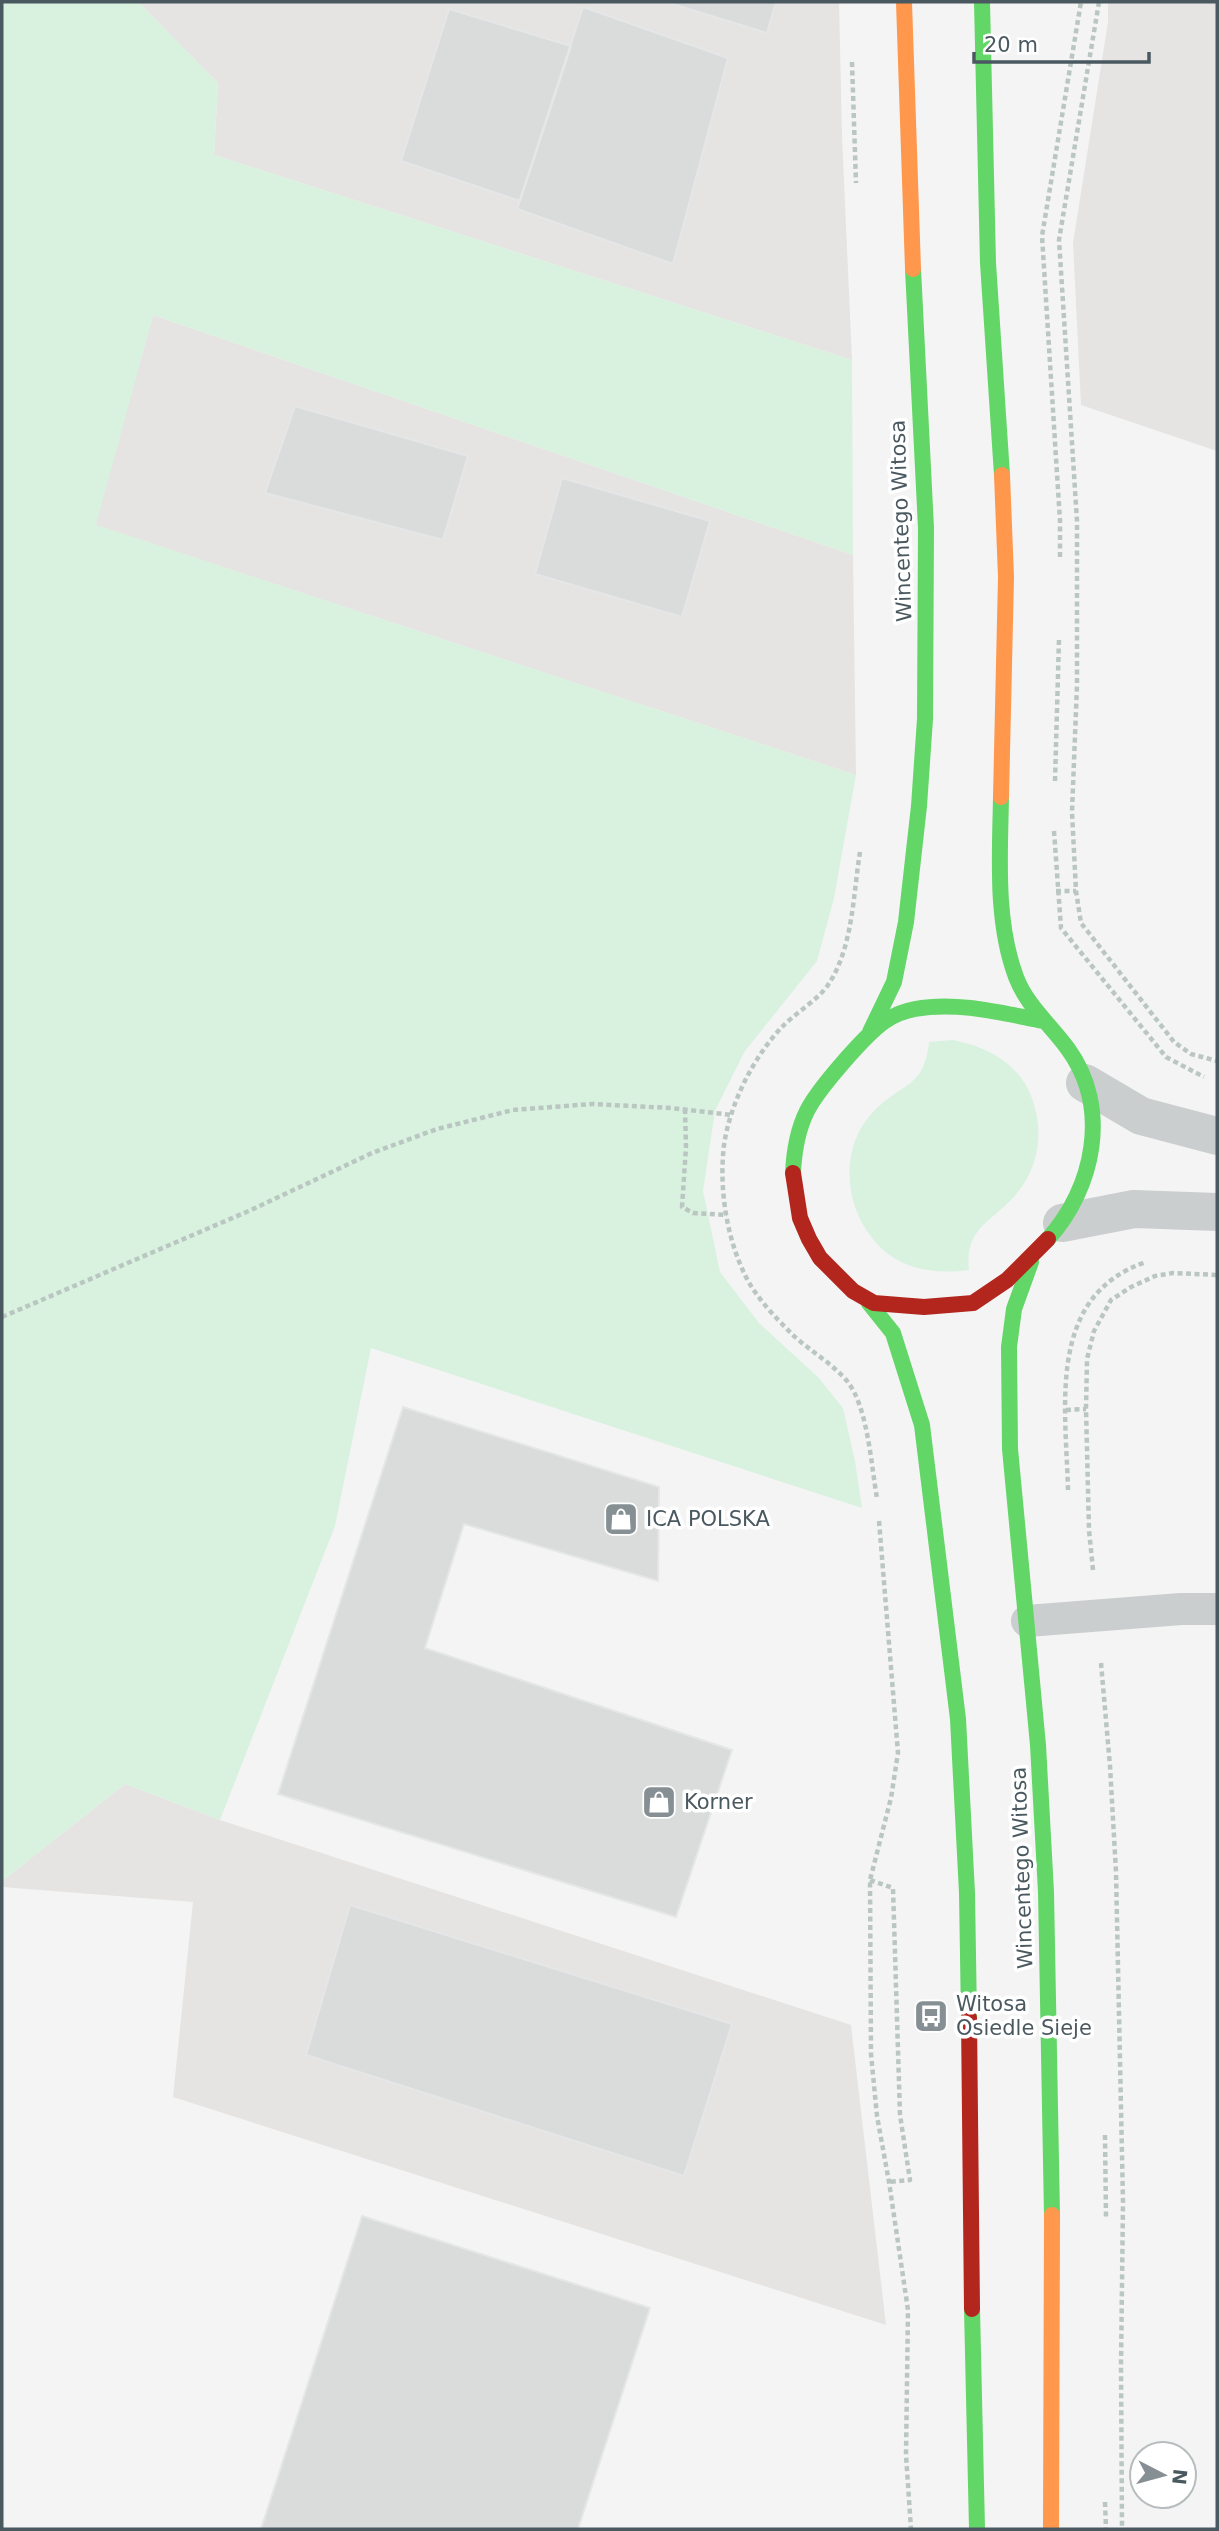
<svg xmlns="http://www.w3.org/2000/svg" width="1219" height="2531" viewBox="0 0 1219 2531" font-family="'DejaVu Sans',sans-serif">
<rect width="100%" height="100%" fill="#f4f4f4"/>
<path fill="#e5e4e2" d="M 138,2 L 839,2 L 842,136 L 852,360 L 214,155 L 218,83 Z
M 1108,2 L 1217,2 L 1217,451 L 1081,405 L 1073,243 L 1108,22 Z
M 153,315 L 853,555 L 856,775 L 95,525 Z
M 125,1784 L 220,1820 L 851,2025 L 886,2325 L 173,2097 L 193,1902 L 2,1887 L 2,1881 Z"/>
<path fill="#d9f2df" d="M 2,2 L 138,2 L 218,83 L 214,155 L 852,360 L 853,555 L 153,315 L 96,525 L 856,775 L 834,898 L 817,961 L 745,1051 L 715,1111 L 703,1191 L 720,1272 L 759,1323 L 818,1377 L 843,1408 L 855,1461 L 862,1508 L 371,1348 L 335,1526 L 220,1820 L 125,1784 L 2,1881 Z
M 952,1040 C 984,1046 1014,1060 1029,1091 C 1047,1131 1039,1174 1007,1204 C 984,1225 965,1234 969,1270 C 933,1275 896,1269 872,1238 C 843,1202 840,1144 875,1110 C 903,1082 924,1088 929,1042 Z"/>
<path fill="#dadcdc" stroke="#e5e6e7" stroke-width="2" d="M 666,2 L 776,2 L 767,33 Z
M 583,7 L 728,58 L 673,264 L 517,209 Z
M 449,9 L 571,46 L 520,201 L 401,161 Z
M 295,406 L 468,456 L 443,540 L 265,493 Z
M 562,478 L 710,521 L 682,617 L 535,574 Z
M 403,1407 L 659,1487 L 658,1581 L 464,1524 L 425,1648 L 732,1750 L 676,1917 L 278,1794 Z
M 350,1905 L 732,2024 L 684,2176 L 306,2055 Z
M 362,2216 L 650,2308 L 578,2529 L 261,2529 Z"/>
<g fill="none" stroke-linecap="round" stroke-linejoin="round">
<path stroke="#bac6c1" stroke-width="4.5" stroke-dasharray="5 3.5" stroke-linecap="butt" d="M 1099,2 L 1059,240 L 1077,521 L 1077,685 L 1072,812 L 1076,891 L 1081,923 L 1174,1042 L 1191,1054 L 1217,1061
M 852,62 L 856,183
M 1060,557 L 1060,521 L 1042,236 L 1081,2
M 1055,781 L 1059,639
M 1054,831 L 1061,928 L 1166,1057 L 1204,1077
M 860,852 C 853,895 853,948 828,985 C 817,1001 795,1013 781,1028 C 753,1058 730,1104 724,1145 C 719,1187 726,1236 745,1275 C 755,1296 774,1316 791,1333 C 808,1350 831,1362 847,1381 C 868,1407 871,1465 877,1498
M 1056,891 L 1076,891
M 685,1109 L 686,1147 L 682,1207 L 693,1213 L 727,1215
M 2,1317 L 251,1210 L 372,1153 L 437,1129 L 513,1110 L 592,1104 L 671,1108 L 732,1115
M 1066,1410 L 1086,1409
M 1068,1490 C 1066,1406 1046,1296 1146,1262
M 879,1521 L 898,1753 L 891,1798 L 870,1880 L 871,2054 L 877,2116 L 889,2182 L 908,2310 L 906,2455 L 911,2529
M 1093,1570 L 1089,1530 L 1086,1409 L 1087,1359 L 1094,1331 L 1111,1300 L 1131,1287 L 1155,1276 L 1173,1273 L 1217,1275
M 1101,1663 L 1110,1766 L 1116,1872 L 1123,2202 L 1121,2365 L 1122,2529
M 870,1880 L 893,1888 L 900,2115 L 910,2180 L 889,2182
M 1105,2135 L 1106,2217
M 1105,2502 L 1106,2529"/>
<path stroke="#cbcecf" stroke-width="32" d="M 1027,1621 L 1181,1609 L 1217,1609"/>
<path stroke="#cbcecf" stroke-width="38" d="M 1085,1083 L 1141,1116 L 1217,1136
M 1062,1223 L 1134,1209 L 1217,1212"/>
<path stroke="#63d668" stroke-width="16" d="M 982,2 L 988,263 L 1002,475
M 1001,797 C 1000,855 995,921 1016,977 C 1027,1006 1050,1024 1068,1049 C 1111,1108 1094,1188 1048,1239
M 870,1032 L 894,982 L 906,922 L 919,806 L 925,719 L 926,528 L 913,269
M 793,1173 C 794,1151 797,1131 807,1111 C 818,1089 865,1035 885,1021 C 894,1015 904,1011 915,1009 C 957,1001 1002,1013 1043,1021
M 1031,1262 L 1014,1309 L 1009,1347 L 1010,1449 L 1038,1745 L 1046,1892 L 1052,2215
M 869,1303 L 893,1333 L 922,1425 L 958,1719 L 967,1893 L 969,2018
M 972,2309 L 977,2529"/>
<path stroke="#ff974d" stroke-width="16" d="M 904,2 L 913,269
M 1001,797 L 1006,577 L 1002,475
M 1051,2529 L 1052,2215"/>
<path stroke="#b3261e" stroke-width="16" d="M 793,1173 L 800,1218 L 809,1239 L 820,1258 L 853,1291 L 874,1303 L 924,1307 L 973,1303 L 1007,1280 L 1048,1239
M 969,2018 L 972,2309"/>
</g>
<defs>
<g id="shop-square" transform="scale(1.75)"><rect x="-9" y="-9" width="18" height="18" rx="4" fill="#868f94" stroke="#fff"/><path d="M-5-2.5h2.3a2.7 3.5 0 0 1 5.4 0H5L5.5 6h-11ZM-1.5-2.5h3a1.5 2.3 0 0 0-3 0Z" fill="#fff"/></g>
<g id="bus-square" transform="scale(1.75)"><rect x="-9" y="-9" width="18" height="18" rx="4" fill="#868f94" stroke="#fff"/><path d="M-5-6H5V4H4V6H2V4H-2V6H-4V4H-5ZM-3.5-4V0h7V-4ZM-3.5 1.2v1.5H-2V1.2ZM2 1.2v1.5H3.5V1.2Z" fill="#fff"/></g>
</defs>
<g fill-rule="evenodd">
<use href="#shop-square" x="621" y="1519"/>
<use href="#shop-square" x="659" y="1802"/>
<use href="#bus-square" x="931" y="2016"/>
</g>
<g text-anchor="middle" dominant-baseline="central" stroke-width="7" stroke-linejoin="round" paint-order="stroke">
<g font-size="21" fill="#4a5960" stroke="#fff">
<text transform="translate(901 521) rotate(-92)">Wincentego Witosa</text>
<text transform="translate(1022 1868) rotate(-92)">Wincentego Witosa</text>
</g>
<g font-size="21" fill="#4a5960" stroke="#fff" text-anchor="start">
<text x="646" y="1519">ICA POLSKA</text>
<text x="684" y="1802">Korner</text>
<text x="956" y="2004">Witosa<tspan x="956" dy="24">Osiedle Sieje</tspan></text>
</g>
</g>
<rect width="1219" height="2531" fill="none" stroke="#4a5960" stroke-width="7"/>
<g transform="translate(1163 2475) rotate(96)"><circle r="33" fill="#ffffff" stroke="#b7bdbf" stroke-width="2"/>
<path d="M0-5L12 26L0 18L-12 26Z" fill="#868f94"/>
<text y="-10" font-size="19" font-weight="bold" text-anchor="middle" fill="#4a5960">N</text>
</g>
<path d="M974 52v10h175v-10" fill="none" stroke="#4a5960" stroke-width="3.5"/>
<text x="984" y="52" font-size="21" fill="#4a5960" stroke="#ffffff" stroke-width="5" paint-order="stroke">20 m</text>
</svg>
